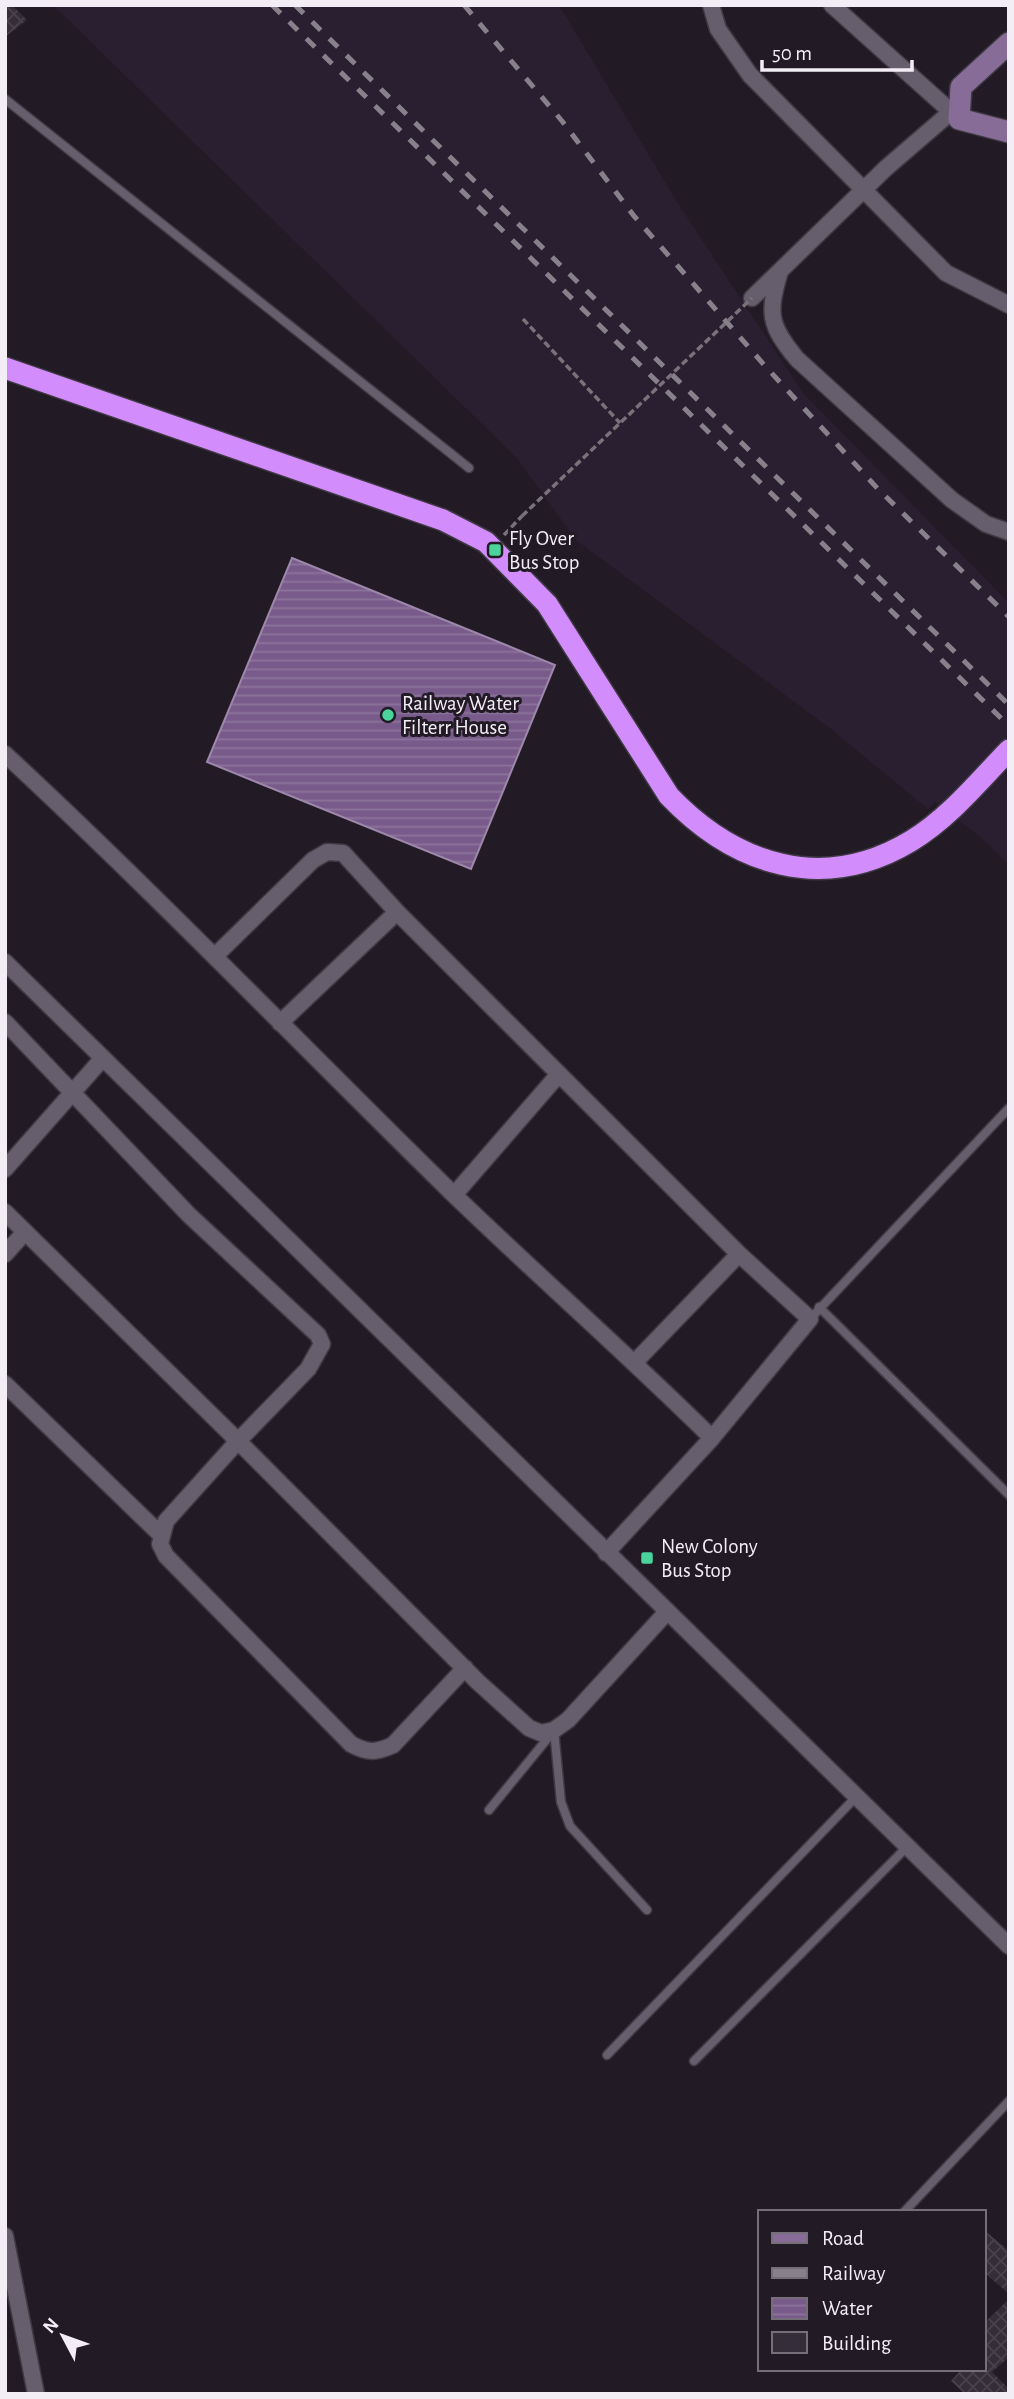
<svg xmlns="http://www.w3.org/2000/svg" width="1014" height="2399" viewBox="0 0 1014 2399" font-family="'Alegreya Sans',sans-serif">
<defs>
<pattern id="water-rules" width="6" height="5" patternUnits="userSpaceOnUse" patternTransform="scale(1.75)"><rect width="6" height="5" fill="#785b8a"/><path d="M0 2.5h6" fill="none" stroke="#8c739b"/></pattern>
<pattern id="building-cross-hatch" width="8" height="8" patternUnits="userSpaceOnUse" patternTransform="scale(1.75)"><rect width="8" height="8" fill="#352e3a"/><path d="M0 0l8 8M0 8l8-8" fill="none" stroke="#49424d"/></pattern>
</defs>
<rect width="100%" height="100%" fill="#221b26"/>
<path fill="#2a1f30" d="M 53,5 L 559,5 L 677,202 L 803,393 L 1009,603 L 1009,865 L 982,838 L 935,802 L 928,809 L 831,729 L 576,540 L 516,457 Z"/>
<path fill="url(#water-rules)" stroke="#9d87aa" stroke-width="2" d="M 292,558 L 555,665 L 471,869 L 207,762 Z"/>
<path fill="url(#building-cross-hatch)" d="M 5,5 L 12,5 L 27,20 L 5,37 Z
M 984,2230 L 1009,2251 L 1009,2294 L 984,2272 Z
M 1009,2299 L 1009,2357 L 992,2372 L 1009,2389 L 1009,2394 L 965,2394 L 951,2381 L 962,2369 L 984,2369 L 984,2323 Z"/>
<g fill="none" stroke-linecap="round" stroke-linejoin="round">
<g stroke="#3e3942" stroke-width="11">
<path id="lane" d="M 5,99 L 469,468
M 819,1307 L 1009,1495
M 810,1319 L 1009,1108
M 554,1730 L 561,1802 L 570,1826 L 647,1910
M 489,1810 L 552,1733
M 607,2055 L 855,1798
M 694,2061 L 906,1848
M 904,2212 L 1009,2101"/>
</g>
<g stroke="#3e3942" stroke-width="19">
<path id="street" d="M 711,5 L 718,29 L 750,75 L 946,273 L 1009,305
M 832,5 L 957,117
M 780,271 C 768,313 768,324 797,359 L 952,500 L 986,524 L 1009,532
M 752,298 L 886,168 L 951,112
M 5,754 C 158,896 302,1046 451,1192 C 537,1275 627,1354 712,1438
M 216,955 L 313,860 L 327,852 L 343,853 L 397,912 L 739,1254 L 810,1319 L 712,1438 L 606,1553
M 5,962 L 1009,1946
M 5,1022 L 189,1215 L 318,1335 L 322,1344 L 308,1369 L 238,1441 L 478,1682 L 529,1728 L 541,1733 L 554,1730 L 568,1720 L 666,1613
M 280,1023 L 397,912
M 5,1169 L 103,1058
M 454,1195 L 559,1074
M 5,1212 L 238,1441 L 166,1521 L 160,1544 L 166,1556 L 351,1744 C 367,1753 376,1753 393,1745 L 465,1668
M 5,1254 L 25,1232
M 635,1362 L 739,1254
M 5,1384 L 160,1534
M 5,2236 L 36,2394"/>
</g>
<g stroke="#3e3942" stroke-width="24">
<path id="secondary" d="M 1009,43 L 961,87 L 959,119 L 1009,132"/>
</g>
<g stroke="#3e3942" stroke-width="24">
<path id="highway" d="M 5,368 L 443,520 L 486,542 L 547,604 L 669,796 C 735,865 823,894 911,841 C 949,818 978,782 1009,750"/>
</g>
<path stroke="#78727b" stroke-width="3.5" stroke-dasharray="7 3.5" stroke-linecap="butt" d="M 523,319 L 620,423
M 504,535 L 522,516"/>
<use href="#lane" stroke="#675e6d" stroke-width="8"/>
<use href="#street" stroke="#675e6d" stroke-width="16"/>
<use href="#secondary" stroke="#876c98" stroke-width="21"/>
<use href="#highway" stroke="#d38cfc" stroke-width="21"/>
<path stroke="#87818b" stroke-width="5" stroke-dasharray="12 12" stroke-linecap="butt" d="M 272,5 L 1009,726
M 295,5 L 1009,705
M 464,5 L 562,121 L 634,216 L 766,367 L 878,489 L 1009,617"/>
<path stroke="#78727b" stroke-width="3.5" stroke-dasharray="7 3.5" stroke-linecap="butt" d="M 522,516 L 752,298"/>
</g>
<g fill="#4ad49c" stroke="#221b26" stroke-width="2.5">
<rect x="488" y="543" width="14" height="14" rx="3.5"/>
<circle cx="388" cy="715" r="7"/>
<rect x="640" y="1551" width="14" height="14" rx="3.5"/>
</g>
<g text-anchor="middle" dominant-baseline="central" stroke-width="6" stroke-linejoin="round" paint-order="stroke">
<g font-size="21" fill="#f3eef6" stroke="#221b26" text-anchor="start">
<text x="509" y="538">Fly Over<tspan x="509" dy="24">Bus Stop</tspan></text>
<text x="402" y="703">Railway Water<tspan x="402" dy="24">Filterr House</tspan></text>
<text x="661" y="1546">New Colony<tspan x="661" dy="24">Bus Stop</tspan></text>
</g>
</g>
<rect width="1014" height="2399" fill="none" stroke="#f3eef6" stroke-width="14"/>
<rect x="758" y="2210" width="228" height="161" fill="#221b26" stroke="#766f79" stroke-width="2"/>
<rect x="772" y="2233" width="35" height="10" fill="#876c98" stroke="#766f79" stroke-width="2"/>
<text x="822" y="2245" font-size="21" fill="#f3eef6">Road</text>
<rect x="772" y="2268" width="35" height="10" fill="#87818b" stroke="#766f79" stroke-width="2"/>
<text x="822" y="2280" font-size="21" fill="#f3eef6">Railway</text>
<rect x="772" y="2298" width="35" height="21" fill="url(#water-rules)" stroke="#766f79" stroke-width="2"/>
<text x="822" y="2315" font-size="21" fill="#f3eef6">Water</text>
<rect x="772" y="2332" width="35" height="21" fill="#352e3a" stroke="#766f79" stroke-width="2"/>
<text x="822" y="2350" font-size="21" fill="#f3eef6">Building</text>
<g transform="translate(63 2336) rotate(311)" stroke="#221b26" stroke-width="5" paint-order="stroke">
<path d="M0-5L12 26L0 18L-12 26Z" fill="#f3eef6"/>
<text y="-10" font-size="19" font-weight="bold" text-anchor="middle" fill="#f3eef6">N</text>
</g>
<path d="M762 60v10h150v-10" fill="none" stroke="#f3eef6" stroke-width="3.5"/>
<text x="772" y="60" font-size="21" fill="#f3eef6" stroke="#221b26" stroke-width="5" paint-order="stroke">50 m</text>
</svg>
